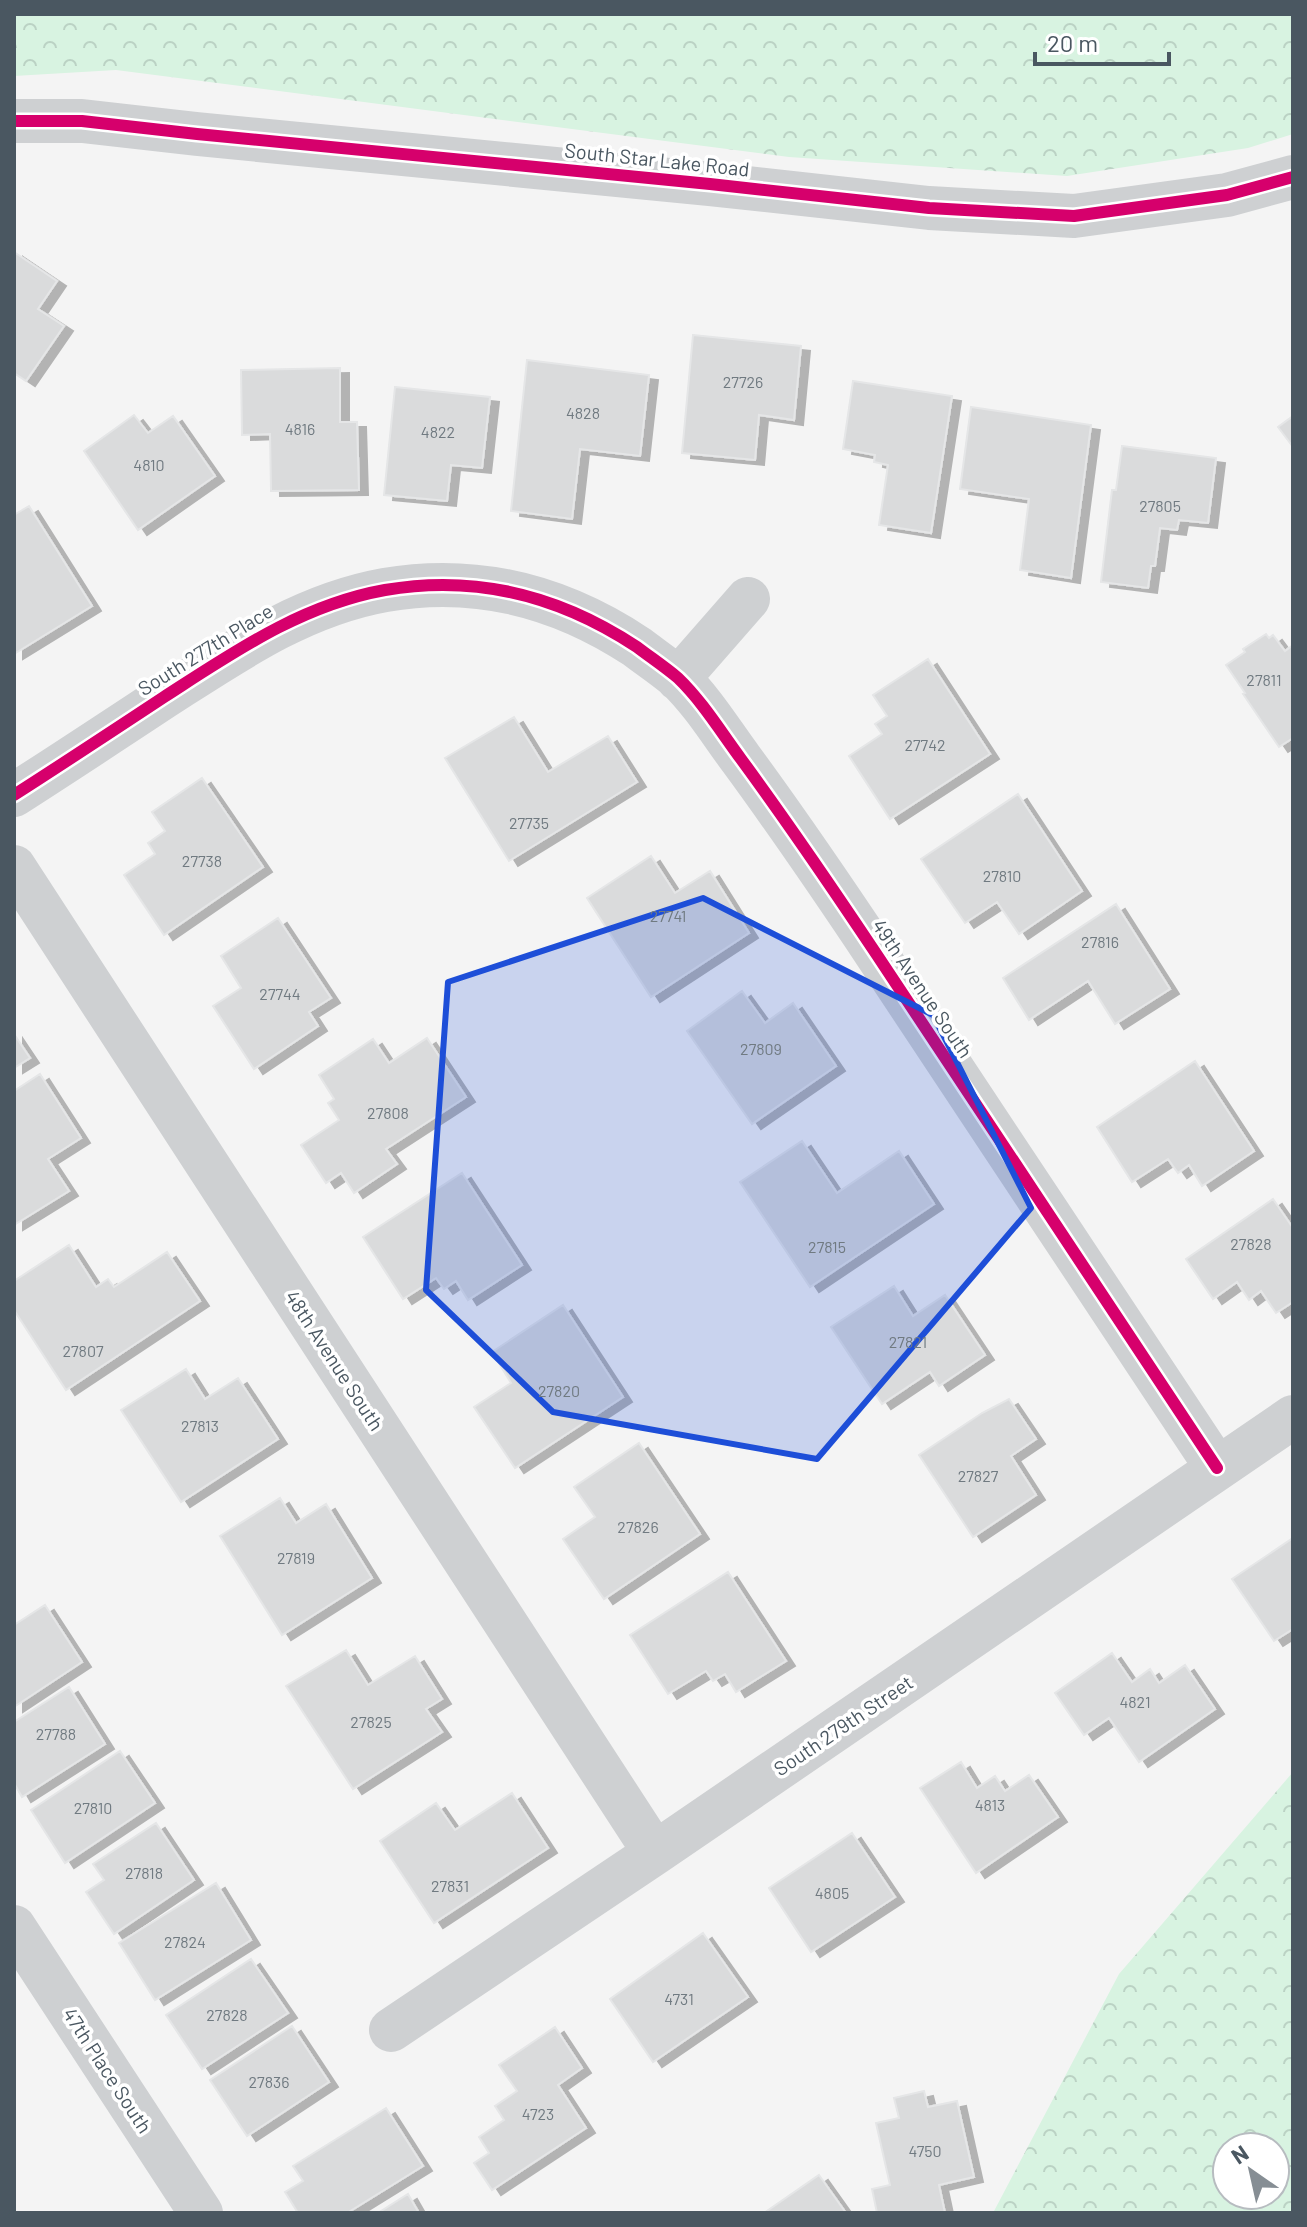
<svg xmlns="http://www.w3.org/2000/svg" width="1307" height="2227" viewBox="0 0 1307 2227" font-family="Barlow,sans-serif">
<defs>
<pattern id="forest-crowns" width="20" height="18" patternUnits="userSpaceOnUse" patternTransform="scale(2)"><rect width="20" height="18" fill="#d8f3e1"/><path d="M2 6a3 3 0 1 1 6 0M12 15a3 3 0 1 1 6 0" fill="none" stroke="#bbd2c4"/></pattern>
<filter id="shadow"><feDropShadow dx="9" dy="5" stdDeviation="0" flood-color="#0004"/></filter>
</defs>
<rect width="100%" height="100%" fill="#f4f4f4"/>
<path fill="url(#forest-crowns)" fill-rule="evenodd" d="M 14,14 L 1293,14 L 1293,134 L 1248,148 L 1067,176 L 789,157 L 116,70 L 14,76 Z
M 1293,1772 L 1293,2213 L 993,2213 L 1119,1974 ZM 1227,2147 L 1275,2147 L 1275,2195 L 1227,2195 Z"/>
<path fill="#dadbdc" stroke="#e5e6e7" stroke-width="2" filter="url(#shadow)" d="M 14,252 L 57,281 L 38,309 L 64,326 L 26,381 L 14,373 Z
M 693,335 L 801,346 L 794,420 L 759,415 L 755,460 L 682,453 Z
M 527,360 L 649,375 L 640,456 L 580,449 L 572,519 L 511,511 Z
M 340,368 L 340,422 L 357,422 L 359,490 L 271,491 L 270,434 L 242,435 L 241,370 Z
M 853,381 L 952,396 L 931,533 L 879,525 L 888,465 L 874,462 L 875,455 L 843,449 Z
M 395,387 L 490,397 L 482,468 L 451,465 L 447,501 L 384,495 Z
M 971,407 L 1091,425 L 1071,578 L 1020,570 L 1029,499 L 960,489 Z
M 134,415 L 148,433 L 173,416 L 215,476 L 138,530 L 84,451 Z
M 1293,416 L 1293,447 L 1278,427 Z
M 1122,446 L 1216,458 L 1208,523 L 1179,520 L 1177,530 L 1160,528 L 1155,566 L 1151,566 L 1148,588 L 1101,582 L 1112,490 L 1116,490 Z
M 29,506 L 92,606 L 14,654 L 14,515 Z
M 1266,634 L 1269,638 L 1273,635 L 1285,651 L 1293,645 L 1293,738 L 1279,747 L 1243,694 L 1245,693 L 1226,665 L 1245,652 L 1243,649 Z
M 928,659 L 990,754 L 890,819 L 849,756 L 882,734 L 875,724 L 887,716 L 873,695 Z
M 514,717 L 548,772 L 608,736 L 637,782 L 509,861 L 445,758 Z
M 202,778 L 263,867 L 164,935 L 124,875 L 155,854 L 148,843 L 165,831 L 152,812 Z
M 1018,794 L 1082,891 L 1019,934 L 997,902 L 965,923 L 921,859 Z
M 651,856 L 675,893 L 710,871 L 749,933 L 651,997 L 587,898 Z
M 1116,904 L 1170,989 L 1115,1024 L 1088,981 L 1029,1020 L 1003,978 Z
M 278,918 L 331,998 L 309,1012 L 318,1026 L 254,1069 L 213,1006 L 241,988 L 221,956 Z
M 742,991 L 765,1023 L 793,1003 L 836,1066 L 752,1124 L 687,1031 Z
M 14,1034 L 30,1058 L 14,1068 Z
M 427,1038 L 466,1097 L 386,1149 L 397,1164 L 354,1193 L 341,1173 L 326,1183 L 301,1145 L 339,1120 L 328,1103 L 334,1099 L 319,1075 L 373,1039 L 389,1063 Z
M 1195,1061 L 1254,1151 L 1202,1186 L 1189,1165 L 1178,1173 L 1168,1159 L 1132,1182 L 1097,1127 Z
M 40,1074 L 81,1138 L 48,1159 L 69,1191 L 14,1225 L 14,1091 Z
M 802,1141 L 837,1193 L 899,1151 L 934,1204 L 810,1287 L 740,1182 Z
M 462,1173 L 522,1265 L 468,1300 L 456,1281 L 444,1289 L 436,1278 L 403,1299 L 363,1237 Z
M 1273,1199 L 1293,1228 L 1293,1302 L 1276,1313 L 1261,1291 L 1249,1300 L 1237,1282 L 1213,1299 L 1186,1259 Z
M 69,1245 L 96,1287 L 108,1279 L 114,1287 L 167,1252 L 200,1301 L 66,1390 L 14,1310 L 14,1281 Z
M 894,1286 L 913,1316 L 945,1295 L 985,1355 L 939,1386 L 930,1372 L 882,1404 L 831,1327 Z
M 563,1305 L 623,1397 L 515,1468 L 474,1407 L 511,1383 L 492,1352 Z
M 186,1369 L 205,1399 L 238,1378 L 278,1439 L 181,1502 L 121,1410 Z
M 1009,1399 L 1036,1439 L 1011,1456 L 1036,1495 L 973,1537 L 919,1455 L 982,1413 Z
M 639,1443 L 700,1534 L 604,1599 L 563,1539 L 595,1517 L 574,1487 Z
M 280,1498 L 296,1523 L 326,1504 L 372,1578 L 282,1635 L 220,1536 Z
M 1293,1538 L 1293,1629 L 1274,1641 L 1232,1579 Z
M 728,1572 L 786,1661 L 736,1692 L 725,1674 L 713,1681 L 706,1671 L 668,1694 L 630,1635 Z
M 45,1605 L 82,1662 L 14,1707 L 14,1625 Z
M 346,1650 L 368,1685 L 415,1656 L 442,1699 L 426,1709 L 442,1732 L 353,1789 L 286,1686 Z
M 1112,1653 L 1132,1682 L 1150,1669 L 1159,1683 L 1185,1665 L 1215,1709 L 1139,1762 L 1109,1718 L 1084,1735 L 1055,1693 Z
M 69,1687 L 105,1744 L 22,1797 L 14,1783 L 14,1722 Z
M 120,1751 L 155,1803 L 65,1863 L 31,1810 Z
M 961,1762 L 977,1788 L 995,1776 L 1005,1791 L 1029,1775 L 1058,1817 L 976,1873 L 920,1788 Z
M 512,1793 L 548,1848 L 434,1923 L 380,1841 L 436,1803 L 455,1830 Z
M 156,1823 L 194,1880 L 114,1934 L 86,1892 L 104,1880 L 93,1864 Z
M 852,1833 L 895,1897 L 811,1952 L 769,1888 Z
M 216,1883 L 251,1940 L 155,2000 L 119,1943 Z
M 703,1933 L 748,1997 L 653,2062 L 610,1999 Z
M 251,1959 L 288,2013 L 202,2069 L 166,2015 Z
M 292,2026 L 329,2082 L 247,2136 L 210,2080 Z
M 555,2027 L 582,2068 L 558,2085 L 586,2128 L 492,2190 L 474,2163 L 489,2153 L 479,2137 L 504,2120 L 495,2106 L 517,2091 L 499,2065 Z
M 924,2091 L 928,2107 L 957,2101 L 974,2177 L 939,2185 L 945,2213 L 877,2213 L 872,2189 L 890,2185 L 876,2123 L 899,2118 L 894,2098 Z
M 386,2108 L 423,2166 L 347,2213 L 298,2213 L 285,2192 L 303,2181 L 293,2166 Z
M 819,2175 L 846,2213 L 764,2213 Z
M 408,2194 L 419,2213 L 378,2213 Z"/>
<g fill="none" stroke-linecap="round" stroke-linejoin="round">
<path stroke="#ced0d2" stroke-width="44" d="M 14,121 L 82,121 L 197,134 L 710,184 L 929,208 L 1074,216 L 1227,195 L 1293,177
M 678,679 L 748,599
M 14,795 C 64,763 114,730 164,697 C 234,652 301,605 385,590 C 477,574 560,596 637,647 C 650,657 665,667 678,678 C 702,701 721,732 741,759 C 788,823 833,889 877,955 C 990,1126 1104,1297 1217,1468
M 14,867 L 655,1853
M 14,1927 L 201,2213
M 391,2030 L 655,1853 L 1293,1417"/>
<g stroke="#fff" stroke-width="17">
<path id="cycleway" d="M 14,121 L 82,121 L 197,134 L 710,184 L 929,208 L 1074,216 L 1227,195 L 1293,177
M 14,795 C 64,763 114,730 164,697 C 234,652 301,605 385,590 C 477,574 560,596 637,647 C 650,657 665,667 678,678 C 702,701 721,732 741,759 C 788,823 833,889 877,955 C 990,1126 1104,1297 1217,1468"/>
</g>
<use href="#cycleway" stroke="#d6006c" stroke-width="12"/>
</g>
<path fill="#1d4ed8" fill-opacity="0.2" stroke="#1d4ed8" stroke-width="6" stroke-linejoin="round" d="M 703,898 L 933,1015 L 1031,1208 L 817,1459 L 553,1412 L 426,1290 L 448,982 Z"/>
<g text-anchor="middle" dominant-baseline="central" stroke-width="7" stroke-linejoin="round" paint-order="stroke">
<g font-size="16" fill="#707a81">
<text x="743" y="381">27726</text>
<text x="583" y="412">4828</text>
<text x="300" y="428">4816</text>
<text x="438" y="431">4822</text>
<text x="149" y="464">4810</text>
<text x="1160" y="505">27805</text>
<text x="1264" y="679">27811</text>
<text x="925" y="744">27742</text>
<text x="529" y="822">27735</text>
<text x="202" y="860">27738</text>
<text x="1002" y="875">27810</text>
<text x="668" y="915">27741</text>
<text x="1100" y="941">27816</text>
<text x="280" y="993">27744</text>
<text x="761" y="1048">27809</text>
<text x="388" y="1112">27808</text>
<text x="1251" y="1243">27828</text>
<text x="827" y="1246">27815</text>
<text x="908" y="1341">27821</text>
<text x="83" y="1350">27807</text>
<text x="559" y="1390">27820</text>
<text x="200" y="1425">27813</text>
<text x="978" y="1475">27827</text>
<text x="638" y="1526">27826</text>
<text x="296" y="1557">27819</text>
<text x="1135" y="1701">4821</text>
<text x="371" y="1721">27825</text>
<text x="56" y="1733">27788</text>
<text x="990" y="1804">4813</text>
<text x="93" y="1807">27810</text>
<text x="144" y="1872">27818</text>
<text x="450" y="1885">27831</text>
<text x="832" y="1892">4805</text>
<text x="185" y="1941">27824</text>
<text x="679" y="1998">4731</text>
<text x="227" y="2014">27828</text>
<text x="269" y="2081">27836</text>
<text x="538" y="2113">4723</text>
<text x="925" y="2150">4750</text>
</g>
<g font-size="20" fill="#4a5761" stroke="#fff">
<text transform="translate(657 159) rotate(6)">South Star Lake Road</text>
<text transform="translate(205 649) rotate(-32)">South 277th Place</text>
<text transform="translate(923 988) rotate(56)">49th Avenue South</text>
<text transform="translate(335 1360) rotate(57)">48th Avenue South</text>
<text transform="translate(843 1725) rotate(-34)">South 279th Street</text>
<text transform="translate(108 2070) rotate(57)">47th Place South</text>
</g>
</g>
<rect width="1307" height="2227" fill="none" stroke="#4a5761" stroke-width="32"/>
<g transform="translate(1251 2171) rotate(326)"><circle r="38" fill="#ffffff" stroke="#b7bcc0" stroke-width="2"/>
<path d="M0-6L14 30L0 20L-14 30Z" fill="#868e94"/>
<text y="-12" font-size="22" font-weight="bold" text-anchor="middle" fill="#4a5761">N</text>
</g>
<path d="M1035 52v12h134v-12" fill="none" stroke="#4a5761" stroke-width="4"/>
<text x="1047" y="52" font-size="24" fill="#4a5761" stroke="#ffffff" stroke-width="6" paint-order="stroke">20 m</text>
</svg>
